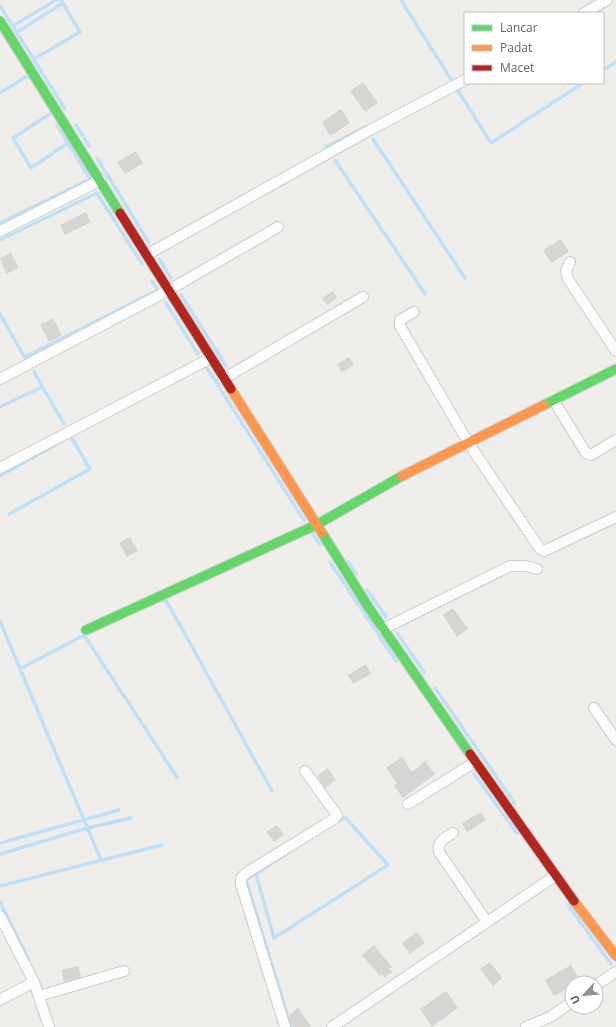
<svg xmlns="http://www.w3.org/2000/svg" width="616" height="1027" viewBox="0 0 616 1027" font-family="'Open Sans',sans-serif">
<rect width="100%" height="100%" fill="#efeeea"/>
<g fill="none" stroke-linecap="round" stroke-linejoin="round">
<path stroke="#bfe0f9" stroke-width="3.5" d="M 401,0 L 452,81
M 0,6 L 65,109
M 13,26 L 56,0
M 17,32 L 63,3
M 34,59 L 80,32 L 61,0
M 603,70 L 616,62
M 457,89 L 491,143 L 583,83
M 0,93 L 27,76 L 29,78
M 50,114 L 13,138 L 31,168 L 68,143
M 76,125 L 89,146
M 373,139 L 465,278
M 326,147 L 365,127
M 97,158 L 149,243
M 335,160 L 425,294
M 0,223 L 90,179 L 57,125
M 0,240 L 97,193 L 142,264
M 159,259 L 171,278
M 152,281 L 158,290
M 181,295 L 226,366
M 166,303 L 198,354
M 0,314 L 25,358
M 25,357 L 158,290
M 205,365 L 304,520
M 34,372 L 64,424
M 0,407 L 42,387
M 0,476 L 62,441
M 9,514 L 90,469 L 70,435
M 311,531 L 320,545
M 330,562 L 396,661
M 348,562 L 356,574
M 367,590 L 386,617
M 164,601 L 166,600 L 272,791
M 0,621 L 20,669
M 397,633 L 424,672
M 435,688 L 515,804
M 474,774 L 517,833
M 0,843 L 119,810
M 289,852 L 246,880 L 291,1027
M 0,854 L 87,828 L 131,818
M 101,860 L 20,669 L 84,635 L 177,777
M 256,874 L 274,938 L 388,865 L 345,817 L 335,823
M 0,886 L 162,845
M 0,902 L 29,960
M 568,905 L 611,964"/>
</g>
<path fill="#d6d5d3" d="M 363,82 L 378,103 L 365,112 L 350,91 Z
M 341,109 L 350,123 L 330,136 L 322,122 Z
M 136,151 L 143,163 L 125,174 L 117,162 Z
M 86,212 L 91,222 L 65,235 L 60,225 Z
M 561,239 L 569,252 L 551,263 L 543,250 Z
M 11,253 L 19,268 L 6,274 L 0,258 Z
M 333,291 L 337,298 L 327,305 L 322,298 Z
M 53,318 L 62,335 L 49,342 L 40,325 Z
M 349,357 L 354,365 L 342,372 L 337,364 Z
M 130,537 L 138,551 L 127,557 L 119,543 Z
M 453,608 L 468,629 L 457,637 L 443,615 Z
M 366,664 L 371,674 L 353,684 L 348,675 Z
M 402,757 L 412,772 L 425,761 L 435,774 L 403,798 L 394,786 L 397,783 L 386,768 Z
M 328,768 L 336,780 L 325,788 L 317,776 Z
M 481,812 L 486,820 L 467,832 L 462,823 Z
M 277,825 L 284,835 L 274,842 L 266,832 Z
M 417,932 L 425,943 L 410,954 L 401,943 Z
M 374,945 L 392,967 L 389,969 L 392,972 L 385,978 L 382,974 L 380,976 L 362,955 Z
M 490,962 L 502,978 L 493,986 L 480,969 Z
M 571,965 L 581,981 L 572,983 L 572,986 L 554,996 L 545,980 Z
M 78,966 L 81,977 L 64,982 L 61,970 Z
M 446,991 L 458,1008 L 432,1027 L 420,1009 Z
M 298,1008 L 312,1027 L 293,1027 L 288,1016 Z"/>
<g fill="none" stroke-linecap="round" stroke-linejoin="round">
<g stroke="#cbcccc" stroke-width="12">
<path id="street" d="M 584,13 L 607,0
M 0,231 L 101,180
M 148,254 L 370,130 L 465,80
M 570,262 L 566,271 L 568,279 L 616,351
M 414,312 L 400,320 L 400,326 L 469,444 L 540,549 L 544,551 L 616,517
M 0,379 L 169,290 L 278,227
M 223,379 L 363,297
M 554,401 L 586,453 L 591,455 L 616,440
M 0,468 L 211,358
M 383,629 L 510,566 L 526,566 L 537,569
M 594,708 L 616,740
M 408,804 L 475,762
M 453,833 C 445,838 437,841 439,852 L 487,922
M 0,916 L 34,982 L 49,1027
M 596,985 L 616,972
M 39,996 L 124,971
M 0,1000 L 34,982
M 285,1027 L 241,884 L 241,878 L 246,873 L 334,819 L 337,815 L 305,771
M 332,1027 L 555,876
M 526,1027 L 550,1017 L 572,1002"/>
</g>
<g stroke="#cacacb" stroke-width="11">
<path id="fast" d="M 0,21 L 120,213
M 544,405 L 616,369
M 322,533 L 369,608 L 470,754
M 86,630 L 316,525 L 402,476"/>
</g>
<g stroke="#cacacb" stroke-width="11">
<path id="slow" d="M 231,389 L 322,533
M 402,476 L 544,405
M 574,901 L 616,956"/>
</g>
<g stroke="#cacacb" stroke-width="11">
<path id="jam" d="M 120,213 L 231,389
M 470,754 L 574,901"/>
</g>
<use href="#street" stroke="#fdfcfc" stroke-width="10"/>
<use href="#fast" stroke="#63d668" stroke-width="9"/>
<use href="#slow" stroke="#ff974d" stroke-width="9"/>
<use href="#jam" stroke="#b3261e" stroke-width="9"/>
</g>
<rect x="464" y="12" width="140" height="72" fill="#ffffff" stroke="#bfc1c3"/>
<rect x="472" y="25" width="20" height="6" fill="#63d668" stroke="#bfc1c3"/>
<text x="500" y="32" font-size="12" fill="#5f6368">Lancar</text>
<rect x="472" y="45" width="20" height="6" fill="#ff974d" stroke="#bfc1c3"/>
<text x="500" y="52" font-size="12" fill="#5f6368">Padat</text>
<rect x="472" y="65" width="20" height="6" fill="#b3261e" stroke="#bfc1c3"/>
<text x="500" y="72" font-size="12" fill="#5f6368">Macet</text>
<g transform="translate(584 995) rotate(243)"><circle r="19" fill="#ffffff" stroke="#bfc1c3"/>
<path d="M0-3L7 15L0 10L-7 15Z" fill="#919496"/>
<text y="-6" font-size="11" font-weight="bold" text-anchor="middle" fill="#5f6368">U</text>
</g>
</svg>
